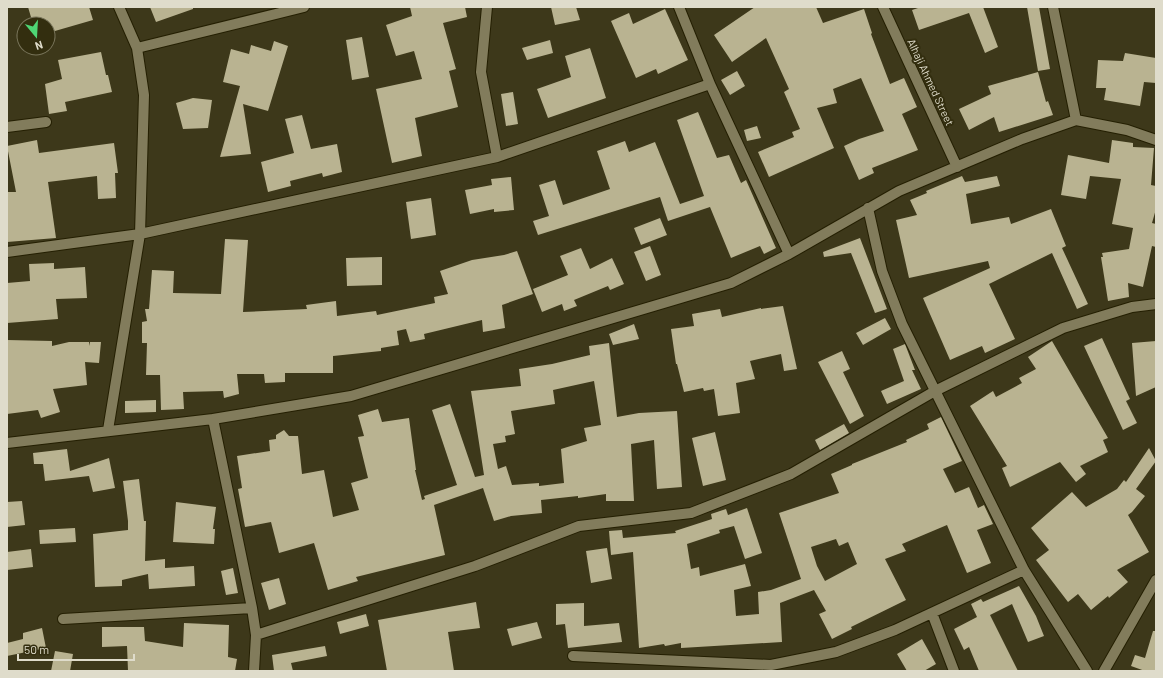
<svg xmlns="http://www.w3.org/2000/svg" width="1163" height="678" viewBox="0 0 1163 678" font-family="Barlow,sans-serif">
<rect width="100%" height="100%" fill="#3d381a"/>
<path fill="#b9b391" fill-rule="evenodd" d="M 28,7 L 89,7 L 93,20 L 48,33 L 48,24 L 33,24 Z
M 150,7 L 193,7 L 193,9 L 156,22 Z
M 410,7 L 465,7 L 467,17 L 443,23 L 456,69 L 449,71 L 458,107 L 415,118 L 422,156 L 392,163 L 376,89 L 422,79 L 414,51 L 396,56 L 386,25 L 412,16 Z
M 551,7 L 576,7 L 580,20 L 555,25 Z
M 755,7 L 816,7 L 823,23 L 864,9 L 872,33 L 871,34 L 890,84 L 904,78 L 917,107 L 902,114 L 918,150 L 872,168 L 874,173 L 859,180 L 844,146 L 859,139 L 884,131 L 861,78 L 833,89 L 837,103 L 817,108 L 834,148 L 769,177 L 758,152 L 794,137 L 792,132 L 800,129 L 784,92 L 789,89 L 766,38 L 732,62 L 714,35 Z
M 921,7 L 983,7 L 998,47 L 985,53 L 969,13 L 919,30 L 912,10 Z
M 1027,7 L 1039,7 L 1050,69 L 1038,71 Z
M 665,9 L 688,60 L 658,74 L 656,69 L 636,78 L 611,21 L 629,13 L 633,24 Z
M 362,37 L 369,77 L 352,80 L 346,40 Z
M 550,40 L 553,53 L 527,60 L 522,48 Z
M 274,41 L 288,46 L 268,111 L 243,104 L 251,154 L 220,157 L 240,86 L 223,82 L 231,49 L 249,54 L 251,45 L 271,51 Z
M 590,48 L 606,98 L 548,118 L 537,89 L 571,77 L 565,56 Z
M 101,52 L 106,75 L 108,75 L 112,92 L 65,102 L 67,111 L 49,114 L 45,84 L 62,79 L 58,60 Z
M 1125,53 L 1156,58 L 1156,83 L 1144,82 L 1140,106 L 1104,100 L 1106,88 L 1096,88 L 1098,60 L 1123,61 Z
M 737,71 L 745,86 L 730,95 L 721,80 Z
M 1038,72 L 1046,102 L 1048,101 L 1053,115 L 999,132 L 994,117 L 969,130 L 959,109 L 991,94 L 988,86 Z
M 513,92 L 518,124 L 506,126 L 501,94 Z
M 193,98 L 212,100 L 208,128 L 183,129 L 176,103 Z
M 698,112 L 717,158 L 729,155 L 741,183 L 746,180 L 776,248 L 764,254 L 760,246 L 731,258 L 710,207 L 668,221 L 660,197 L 538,235 L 533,221 L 549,216 L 539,185 L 555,180 L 563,205 L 610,189 L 597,151 L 625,141 L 629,152 L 655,142 L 680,204 L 704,196 L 677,120 Z
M 302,115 L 311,149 L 337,144 L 342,172 L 323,177 L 322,173 L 290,181 L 291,186 L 268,192 L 261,162 L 294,153 L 285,119 Z
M 757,126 L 761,138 L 747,141 L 744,130 Z
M 37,140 L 39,153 L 114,143 L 118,173 L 115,173 L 116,198 L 98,199 L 97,176 L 48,182 L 56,238 L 7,242 L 7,192 L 16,192 L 7,146 Z
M 1112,140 L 1133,143 L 1133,147 L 1154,148 L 1151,185 L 1156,186 L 1156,209 L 1152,223 L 1156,224 L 1156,247 L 1152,246 L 1143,287 L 1128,283 L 1129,297 L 1108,301 L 1101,257 L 1103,257 L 1102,253 L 1129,249 L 1133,228 L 1112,224 L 1121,179 L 1090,176 L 1086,199 L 1061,195 L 1068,155 L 1109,163 Z
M 962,176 L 965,182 L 997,176 L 1000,186 L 966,194 L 971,224 L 1009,217 L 1011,224 L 1051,209 L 1066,246 L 1062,248 L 1088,304 L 1077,309 L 1052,253 L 989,284 L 1015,339 L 985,353 L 982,346 L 950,360 L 923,298 L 990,268 L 988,261 L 909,278 L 896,220 L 917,215 L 910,200 L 927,193 L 926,191 Z
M 511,177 L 514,210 L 494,212 L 494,209 L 470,214 L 465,190 L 492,185 L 491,179 Z
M 431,198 L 436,235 L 411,239 L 406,202 Z
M 660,218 L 667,235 L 641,245 L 634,228 Z
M 860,238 L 887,309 L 875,313 L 851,253 L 824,257 L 823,252 Z
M 225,239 L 248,240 L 243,312 L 307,309 L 306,305 L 336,301 L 337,316 L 376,311 L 377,315 L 435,303 L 434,297 L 448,294 L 440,271 L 472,260 L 504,255 L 517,251 L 533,294 L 502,305 L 505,328 L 483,332 L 482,320 L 424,334 L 425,339 L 410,342 L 406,329 L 397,331 L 399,345 L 381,348 L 381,351 L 333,356 L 333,373 L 285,373 L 285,382 L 265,383 L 264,374 L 237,374 L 239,394 L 224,398 L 223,391 L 183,392 L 184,409 L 161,410 L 160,375 L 146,375 L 147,343 L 142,343 L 142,322 L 147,321 L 145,309 L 149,309 L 152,270 L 174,271 L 173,293 L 221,294 Z
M 650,246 L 661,275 L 646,281 L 634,252 Z
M 581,248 L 590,269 L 612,258 L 624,284 L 610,290 L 608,286 L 574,300 L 577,306 L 564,311 L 562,304 L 542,312 L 533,289 L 568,275 L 560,256 Z
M 382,257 L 382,285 L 347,286 L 346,258 Z
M 54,263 L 54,269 L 85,267 L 87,298 L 56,299 L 58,319 L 7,323 L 7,283 L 30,281 L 29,264 Z
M 783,306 L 797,369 L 784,371 L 781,354 L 750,361 L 755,379 L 736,383 L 740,413 L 718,416 L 714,389 L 704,391 L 703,388 L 684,392 L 677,364 L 676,364 L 671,329 L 694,326 L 692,314 L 720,309 L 722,317 L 761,308 L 761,309 Z
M 885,318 L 891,329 L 863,345 L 856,333 Z
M 634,324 L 639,339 L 613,345 L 609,334 Z
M 1102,338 L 1130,399 L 1126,401 L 1137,423 L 1123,430 L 1084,346 Z
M 7,340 L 52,341 L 52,346 L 69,342 L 89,342 L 89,346 L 90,342 L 101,342 L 99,363 L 85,362 L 87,385 L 53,389 L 60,412 L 41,418 L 38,410 L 7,414 Z
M 1052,341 L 1108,438 L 1103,440 L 1108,452 L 1080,466 L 1086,474 L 1076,482 L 1060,462 L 1010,487 L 1002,468 L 1007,466 L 970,406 L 993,391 L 996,397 L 1022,383 L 1019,378 L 1036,369 L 1028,357 Z
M 1156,341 L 1156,387 L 1136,396 L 1132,343 Z
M 609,343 L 617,417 L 639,413 L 677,411 L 682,487 L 657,489 L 654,440 L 631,444 L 634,501 L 606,501 L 606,494 L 578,498 L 578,496 L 541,500 L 542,513 L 511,516 L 494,521 L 483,488 L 434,505 L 445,555 L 356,577 L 358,581 L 328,590 L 314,543 L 279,553 L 271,522 L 245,527 L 238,489 L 242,488 L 237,456 L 270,451 L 269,440 L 276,439 L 276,435 L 284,430 L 289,436 L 298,436 L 302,474 L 324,470 L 333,517 L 359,510 L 351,483 L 368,478 L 358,437 L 364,436 L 358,415 L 378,409 L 382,422 L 409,418 L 416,470 L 415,470 L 422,500 L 425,499 L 424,496 L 457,485 L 432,410 L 450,404 L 475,477 L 484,475 L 471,391 L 521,386 L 519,369 L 552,364 L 590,355 L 589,346 ZM 594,381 L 601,425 L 584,428 L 587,441 L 561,449 L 564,483 L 539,486 L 539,483 L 512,485 L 506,466 L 498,469 L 493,444 L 506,442 L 505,436 L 515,434 L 511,411 L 555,404 L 553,390 Z
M 905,344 L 915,370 L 912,370 L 921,389 L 887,404 L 881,391 L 904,381 L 893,349 Z
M 842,351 L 850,369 L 843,372 L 864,416 L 850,424 L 818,362 Z
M 156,400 L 156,412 L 125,413 L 125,401 Z
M 941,417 L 962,461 L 943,469 L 955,493 L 969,487 L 978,508 L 984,505 L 993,524 L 977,530 L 991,563 L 967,573 L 947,525 L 902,544 L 906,551 L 885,559 L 906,600 L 851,627 L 852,629 L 832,639 L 819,614 L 826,611 L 814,590 L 780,603 L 782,642 L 681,648 L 681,643 L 665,646 L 664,644 L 639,648 L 633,552 L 611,555 L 609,531 L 622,530 L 623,538 L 676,533 L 675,531 L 712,519 L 711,514 L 726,509 L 728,515 L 747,508 L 762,553 L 745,559 L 734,526 L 719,530 L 720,533 L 687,544 L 691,569 L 699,567 L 700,576 L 745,564 L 751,586 L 734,590 L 736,616 L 759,614 L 758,592 L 771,590 L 801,579 L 779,513 L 839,493 L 831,474 L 852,465 L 852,464 L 907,442 L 906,440 L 929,429 L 927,424 ZM 836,539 L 839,546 L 848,542 L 857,564 L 825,581 L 817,566 L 811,547 Z
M 844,424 L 849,433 L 820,450 L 815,440 Z
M 715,432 L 726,480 L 703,486 L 692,438 Z
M 1149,448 L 1156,461 L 1136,489 L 1145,496 L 1132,512 L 1128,515 L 1149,552 L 1117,570 L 1128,582 L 1109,598 L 1108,596 L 1091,610 L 1078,594 L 1068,602 L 1036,560 L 1049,550 L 1031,528 L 1072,492 L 1086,507 L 1117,489 L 1124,480 L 1126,482 Z
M 67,449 L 70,471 L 109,458 L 115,488 L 93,492 L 89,476 L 45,481 L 43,464 L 34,464 L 33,453 Z
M 139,479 L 144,521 L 146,521 L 145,561 L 165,559 L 165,568 L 194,566 L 195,586 L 149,589 L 148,574 L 122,580 L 122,586 L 95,587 L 93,534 L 128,530 L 128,521 L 123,481 Z
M 22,501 L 25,525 L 7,527 L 7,502 Z
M 176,502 L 216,507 L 213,529 L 215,529 L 214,544 L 173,542 Z
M 75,528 L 76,542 L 40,544 L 39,530 Z
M 607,548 L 612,579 L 591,583 L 586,551 Z
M 31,549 L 33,567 L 7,570 L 7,552 Z
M 233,568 L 238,593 L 226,595 L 221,571 Z
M 279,578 L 286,604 L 269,610 L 261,583 Z
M 1019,586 L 1036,616 L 1044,636 L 1028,642 L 1012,604 L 990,615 L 1018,671 L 979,671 L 969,647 L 964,650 L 954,629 L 977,617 L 971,604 L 981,599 L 983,602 Z
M 476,602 L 480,628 L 448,632 L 454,671 L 387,671 L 378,620 Z
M 584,603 L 584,626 L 619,623 L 622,642 L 568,648 L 565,624 L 556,625 L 556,604 Z
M 366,614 L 369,626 L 340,634 L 337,622 Z
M 537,622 L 542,638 L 512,646 L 507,629 Z
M 184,623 L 229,625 L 228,657 L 237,659 L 235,671 L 128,671 L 127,646 L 102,647 L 102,627 L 144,627 L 145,641 L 183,647 Z
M 42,628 L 46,648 L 7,656 L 7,643 L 23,639 L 23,633 Z
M 1153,631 L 1156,631 L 1156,671 L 1145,671 L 1131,666 L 1135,655 L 1145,658 Z
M 922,639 L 936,664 L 924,671 L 907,671 L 897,654 Z
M 325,646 L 327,656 L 291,663 L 293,671 L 274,671 L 272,655 Z
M 55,651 L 73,654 L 70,671 L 51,671 Z"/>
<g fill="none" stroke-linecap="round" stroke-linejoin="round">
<g stroke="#241f02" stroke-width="12">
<path id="minor" d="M 487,7 L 481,72 L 497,157
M 679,7 L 710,84 L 789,254
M 883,7 L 957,167
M 1053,7 L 1076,120
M 137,48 L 304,7
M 7,127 L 46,122
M 868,208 L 882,271 L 902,324 L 1024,570 L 1087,671
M 7,252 L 140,234 L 497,157 L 710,84
M 213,419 L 252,608 L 256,635 L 254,671
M 108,430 L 140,234 L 144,95 L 137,48 L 119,7
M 7,443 L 213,419 L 351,396 L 731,283 L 789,254 L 899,191 L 1022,139 L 1076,120 L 1127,130 L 1156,140
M 932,613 L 954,671
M 63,619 L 252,608
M 256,635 L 475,566 L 579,526 L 691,513 L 791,474 L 935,391 L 1063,328 L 1132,307 L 1156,304
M 573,656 L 771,665 L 836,652 L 895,630 L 1024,570
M 1104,671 L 1156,580"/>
</g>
<use href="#minor" stroke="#827c5c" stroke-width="10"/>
</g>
<g text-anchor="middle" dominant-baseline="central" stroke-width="4" stroke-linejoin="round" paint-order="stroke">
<g font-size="11" fill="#dfdccb" stroke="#332e0f">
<text transform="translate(931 82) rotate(65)">Alhaji Ahmed Street</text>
</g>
</g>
<rect width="1163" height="678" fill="none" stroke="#dfdccb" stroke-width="16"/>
<g transform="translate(36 36) rotate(162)"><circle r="19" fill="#332e0f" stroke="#78745a"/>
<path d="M0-3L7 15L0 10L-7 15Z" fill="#4fd675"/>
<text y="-6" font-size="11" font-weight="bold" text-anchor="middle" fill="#dfdccb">N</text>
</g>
<path d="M18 654v6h116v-6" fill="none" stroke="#dfdccb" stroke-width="2"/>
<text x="24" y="654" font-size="12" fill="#dfdccb" stroke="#332e0f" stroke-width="3" paint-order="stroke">50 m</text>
</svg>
